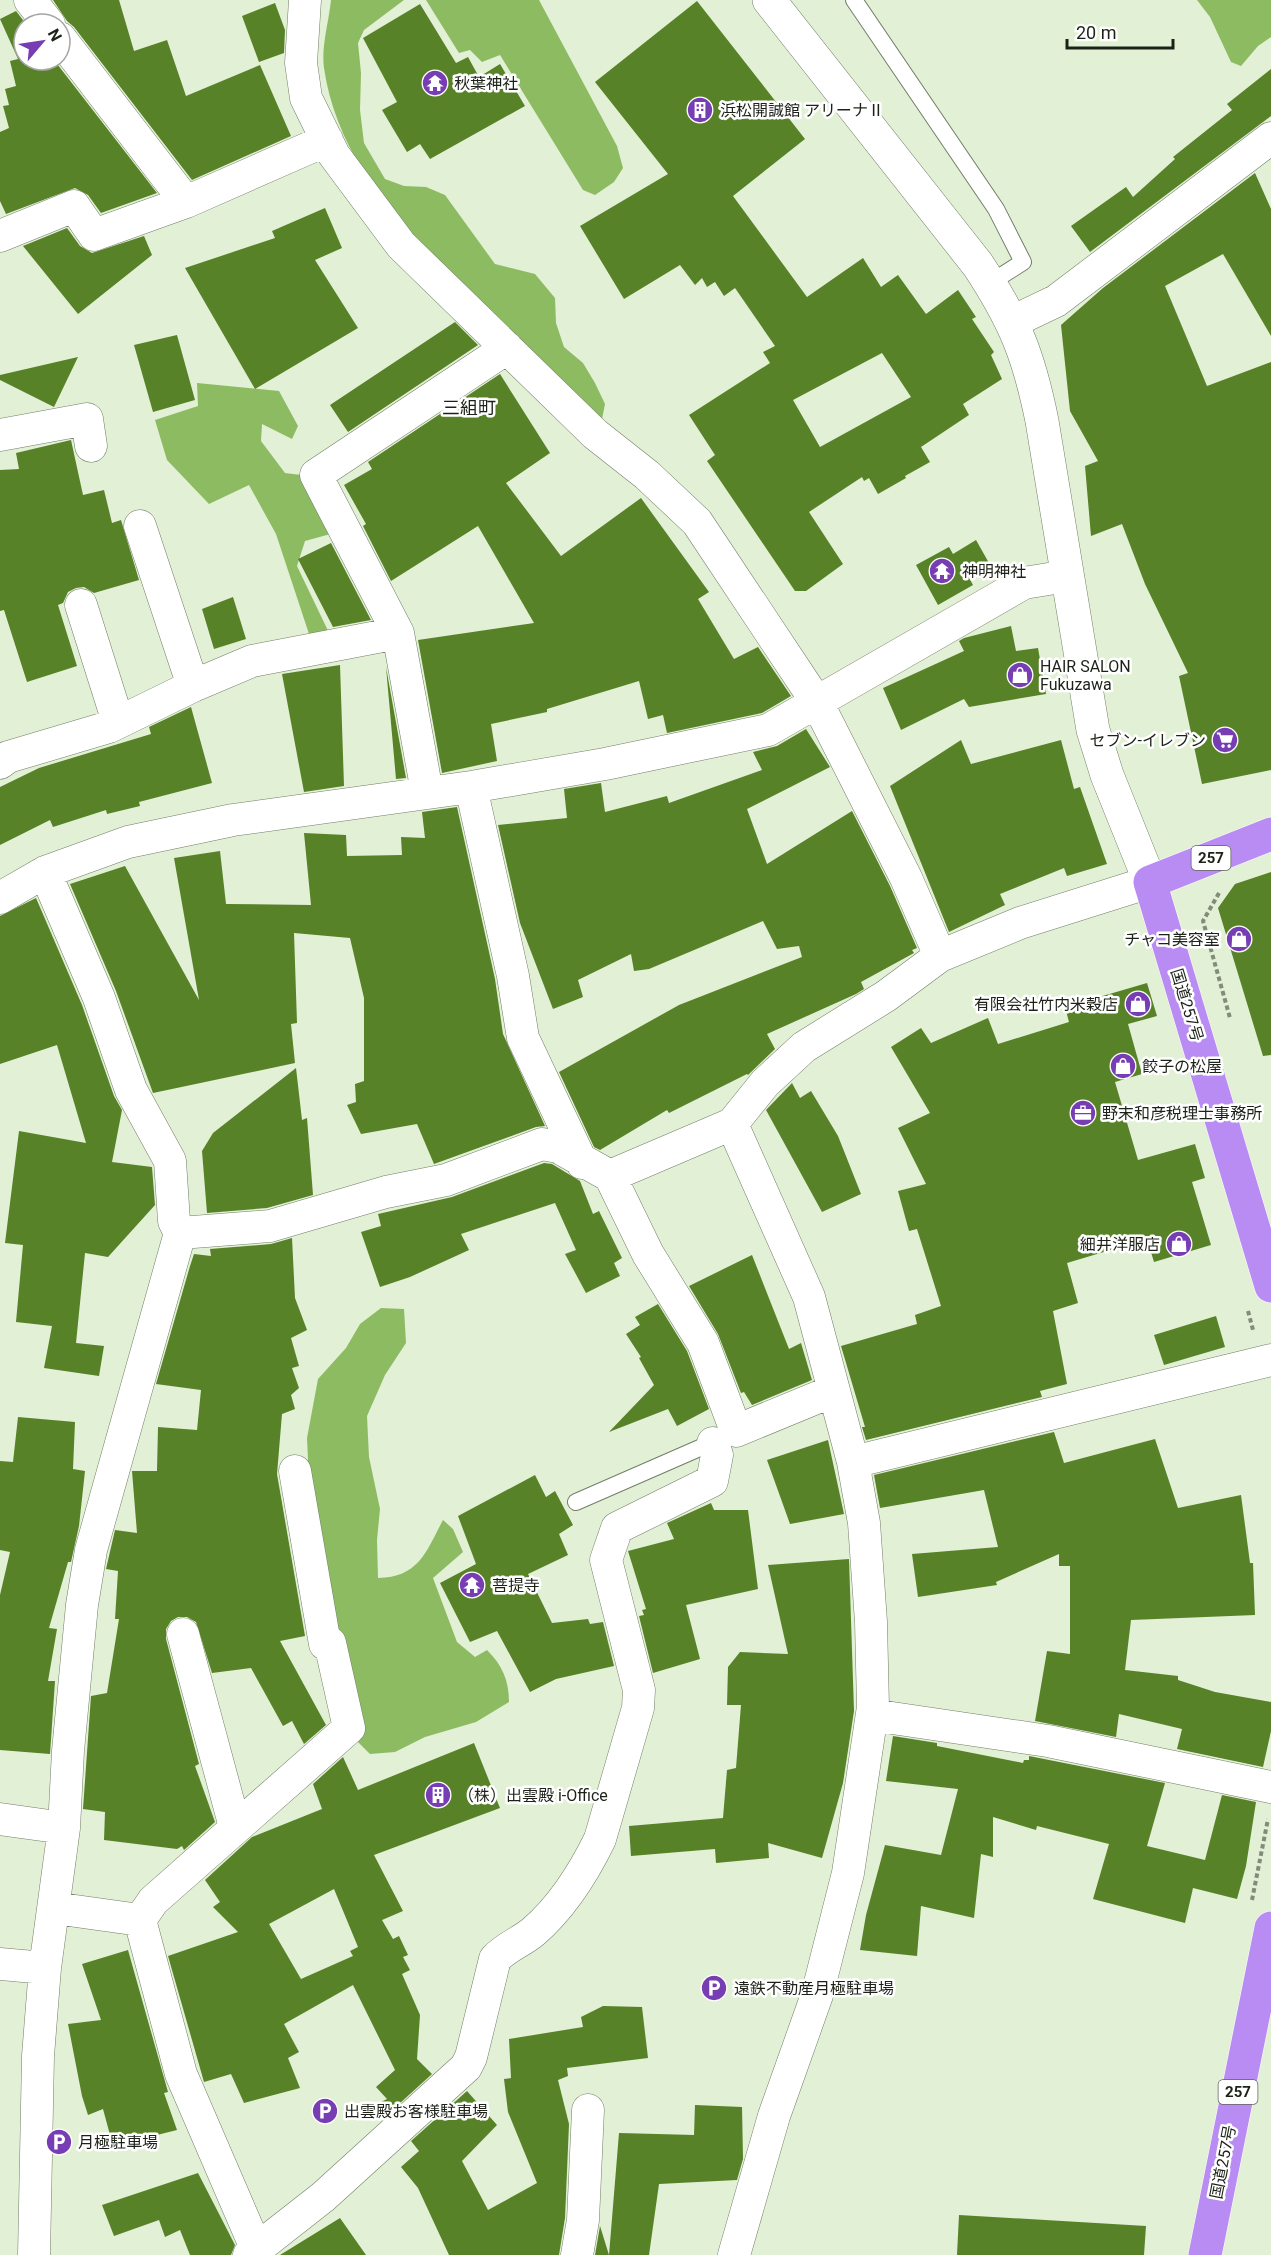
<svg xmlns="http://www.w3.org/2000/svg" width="1271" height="2255" viewBox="0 0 1271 2255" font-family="Roboto,'Noto Sans JP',sans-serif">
<rect width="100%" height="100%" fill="#e2f0d6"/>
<path fill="#8dbb62" d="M 331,0 L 404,0 L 364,30 L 358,43 L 361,73 L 360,110 L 364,143 L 385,179 L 404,186 L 426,187 L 445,195 L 495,264 L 535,274 L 555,298 L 556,323 L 564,347 L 583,363 L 595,383 L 605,404 L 602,419 L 581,407 C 546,373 512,338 477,304 C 411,238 338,165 324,68 C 321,47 329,21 331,0 Z
M 426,0 L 539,0 L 617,146 L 623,168 L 614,182 L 595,195 L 583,190 L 500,55 L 482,62 L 470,50 L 459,53 Z
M 1197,0 L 1271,0 L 1271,37 L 1258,46 L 1241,66 L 1231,62 L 1210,17 Z
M 197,383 L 279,391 L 298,426 L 292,439 L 262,424 L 261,441 L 285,473 L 309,476 L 334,533 L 305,541 L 297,566 L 331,637 L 311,640 L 276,534 L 249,485 L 209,504 L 167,460 L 155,420 L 198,406 Z
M 381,1308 L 404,1309 L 406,1343 L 385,1375 L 367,1416 L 369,1457 L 380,1509 L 377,1540 L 378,1578 C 419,1577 426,1552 443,1520 L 453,1529 L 463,1552 L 433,1578 L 457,1642 L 475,1657 L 487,1650 C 502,1665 509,1680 509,1702 L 476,1722 L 425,1737 L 395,1752 L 370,1754 L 358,1742 L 309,1482 L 307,1438 L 318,1379 L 346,1348 L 360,1324 Z"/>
<path fill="#578227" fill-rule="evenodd" d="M 53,0 L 119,0 L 134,51 L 167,40 L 186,96 L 260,65 L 291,136 L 192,180 L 74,27 L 67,21 Z
M 697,1 L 805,139 L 733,196 L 807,297 L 863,258 L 881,287 L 898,275 L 926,314 L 958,290 L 976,317 L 972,319 L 994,352 L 991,355 L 1002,379 L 963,404 L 969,415 L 921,447 L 930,462 L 905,476 L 906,478 L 878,494 L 869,478 L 864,481 L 862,477 L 809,512 L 843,564 L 806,591 L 795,591 L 707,461 L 715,455 L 689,415 L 770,363 L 763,352 L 775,346 L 735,288 L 724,296 L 715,282 L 707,287 L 702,278 L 695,285 L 680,265 L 624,299 L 580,226 L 668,174 L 595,82 ZM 882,353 L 911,397 L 820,447 L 793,400 Z
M 275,3 L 285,30 L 284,53 L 259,62 L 242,16 Z
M 420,4 L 456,63 L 468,57 L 479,77 L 500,64 L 525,106 L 430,159 L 420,144 L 407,152 L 382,110 L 397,102 L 363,38 Z
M 16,11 L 26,24 L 24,60 L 54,60 L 157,193 L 101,213 L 88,195 L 75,188 L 6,214 L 0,201 L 0,132 L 9,128 L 3,106 L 9,105 L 5,89 L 16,86 L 10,61 L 18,59 L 0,19 Z
M 1271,69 L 1271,116 L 1090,252 L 1071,226 L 1126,187 L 1133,197 L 1175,159 L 1173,157 L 1232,110 L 1227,104 Z
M 1255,173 L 1271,209 L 1271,336 L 1223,254 L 1165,286 L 1207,386 L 1271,362 L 1271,770 L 1202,784 L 1179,676 L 1188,673 L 1145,584 L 1122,524 L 1091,536 L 1085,466 L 1098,461 L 1070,411 L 1061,325 L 1103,288 Z
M 325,208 L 342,248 L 315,260 L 358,328 L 255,389 L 185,268 L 275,238 L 272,231 Z
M 67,228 L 80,246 L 92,253 L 144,236 L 152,255 L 78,314 L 23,246 Z
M 455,322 L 478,345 L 348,432 L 330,405 Z
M 177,335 L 195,400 L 153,412 L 134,345 Z
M 78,357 L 54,407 L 0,380 L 0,375 Z
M 500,374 L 550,453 L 506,483 L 561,556 L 641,498 L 709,592 L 698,599 L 734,659 L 758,647 L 791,696 L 762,713 L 667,733 L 663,715 L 648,719 L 639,681 L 547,709 L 547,712 L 491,724 L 497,761 L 442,773 L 418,640 L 534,623 L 478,526 L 391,581 L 363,526 L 366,524 L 344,485 L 372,469 L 368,462 Z
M 71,440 L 83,495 L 104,490 L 112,523 L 121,520 L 139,580 L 94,593 L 84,587 L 76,588 L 68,592 L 63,603 L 58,605 L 77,666 L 27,682 L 4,610 L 0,611 L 0,470 L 19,469 L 16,453 Z
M 976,540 L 989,563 L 968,576 L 973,585 L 938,605 L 916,565 L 949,547 L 953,554 Z
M 331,543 L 371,620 L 333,627 L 298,559 Z
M 233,597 L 246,639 L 214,649 L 202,609 Z
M 1011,626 L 1016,651 L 1038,648 L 1046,694 L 969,707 L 964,699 L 901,730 L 883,688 L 964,651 L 959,641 L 964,638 Z
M 340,665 L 344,786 L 304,792 L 282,674 Z
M 386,667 L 406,778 L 396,779 Z
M 191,707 L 212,783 L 139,802 L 140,806 L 107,814 L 106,810 L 53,827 L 50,820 L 0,845 L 0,787 L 39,768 L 151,734 L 149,727 Z
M 806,729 L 830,767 L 747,809 L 767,864 L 852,811 L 890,886 L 917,948 L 912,950 L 914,953 L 861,982 L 864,989 L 856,994 L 767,1034 L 775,1049 L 748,1075 L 747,1074 L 669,1113 L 667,1110 L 600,1150 L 594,1147 L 559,1072 L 679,1005 L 802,957 L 799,946 L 777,949 L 763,921 L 649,969 L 634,971 L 631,954 L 578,980 L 583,997 L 553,1009 L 520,923 L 498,825 L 567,818 L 564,789 L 601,783 L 605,812 L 667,796 L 669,803 L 762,770 L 753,752 L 777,746 Z
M 961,740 L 971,764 L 1061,740 L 1074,789 L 1080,787 L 1107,864 L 1067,876 L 1064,868 L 1000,894 L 1005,905 L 949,932 L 890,786 Z
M 457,807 L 495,979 L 503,1034 L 545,1126 L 536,1127 L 434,1164 L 417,1124 L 361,1134 L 347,1105 L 356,1102 L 355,1084 L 364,1081 L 364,998 L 350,938 L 294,933 L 297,1023 L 291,1024 L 295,1063 L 153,1093 L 116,991 L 70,884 L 125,866 L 199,1000 L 174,858 L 220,851 L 226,904 L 311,905 L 304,833 L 346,835 L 347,856 L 402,855 L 401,837 L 425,838 L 422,812 Z
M 1271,872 L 1271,1055 L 1263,1056 L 1218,908 L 1235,884 Z
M 36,898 L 82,1005 L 114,1096 L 122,1110 L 112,1162 L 152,1167 L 155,1205 L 108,1257 L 85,1253 L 76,1343 L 104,1346 L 99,1376 L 44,1368 L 52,1326 L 16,1322 L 23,1245 L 5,1243 L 19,1131 L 86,1143 L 57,1045 L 0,1064 L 0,916 Z
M 1147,983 L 1157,1016 L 1128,1024 L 1142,1074 L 1115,1082 L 1138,1160 L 1195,1144 L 1205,1178 L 1192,1182 L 1211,1245 L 1154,1262 L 1147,1239 L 1067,1263 L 1078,1303 L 1053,1311 L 1067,1384 L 1040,1391 L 1042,1397 L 866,1440 L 862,1427 L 865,1427 L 841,1346 L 917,1324 L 915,1315 L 941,1306 L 917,1229 L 909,1231 L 898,1191 L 926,1184 L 898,1128 L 930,1113 L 891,1047 L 921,1028 L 931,1043 L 988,1018 L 998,1044 L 1069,1022 L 1065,1007 Z
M 296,1068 L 302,1120 L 307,1118 L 313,1195 L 267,1208 L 207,1213 L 202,1151 L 213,1133 Z
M 792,1083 L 800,1098 L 811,1091 L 838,1136 L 861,1194 L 822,1212 L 766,1110 Z
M 544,1163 L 552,1164 L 580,1181 L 593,1214 L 599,1211 L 622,1258 L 614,1263 L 620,1276 L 586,1293 L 565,1254 L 576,1250 L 555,1203 L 461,1234 L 469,1250 L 410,1277 L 380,1287 L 361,1232 L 381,1226 L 378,1214 L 452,1197 Z
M 292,1238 L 295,1298 L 307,1330 L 291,1338 L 299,1366 L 292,1368 L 299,1388 L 291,1395 L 295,1409 L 282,1414 L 277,1474 L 305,1636 L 280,1641 L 326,1725 L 304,1744 L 292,1721 L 283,1726 L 251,1668 L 212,1673 L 196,1622 L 187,1617 L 178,1617 L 171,1621 L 166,1629 L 166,1639 L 199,1764 L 195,1766 L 215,1822 L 184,1850 L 182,1846 L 177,1849 L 104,1840 L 105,1812 L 83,1809 L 91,1696 L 107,1693 L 119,1619 L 115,1619 L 118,1571 L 106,1569 L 115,1530 L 137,1533 L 132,1471 L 157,1471 L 158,1427 L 197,1430 L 201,1390 L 156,1384 L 190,1266 L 194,1254 L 211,1256 L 210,1249 L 271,1244 Z
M 752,1255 L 789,1349 L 801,1343 L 812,1380 L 752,1405 L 744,1392 L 741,1393 L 718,1334 L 689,1286 Z
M 658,1304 L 687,1351 L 709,1409 L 677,1426 L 668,1409 L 609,1432 L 654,1385 L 639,1358 L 641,1357 L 626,1334 L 640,1325 L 635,1317 Z
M 1216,1316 L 1225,1347 L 1164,1365 L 1154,1335 Z
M 18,1417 L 75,1422 L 73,1469 L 85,1471 L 79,1526 L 71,1562 L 68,1562 L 49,1628 L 57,1629 L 48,1681 L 55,1681 L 50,1754 L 0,1750 L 0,1595 L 10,1552 L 0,1550 L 0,1461 L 13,1462 Z
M 1054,1432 L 1064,1463 L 1155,1439 L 1178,1508 L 1241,1495 L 1250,1563 L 1253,1563 L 1255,1615 L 1131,1620 L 1125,1670 L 1178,1676 L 1178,1680 L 1215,1692 L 1271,1702 L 1271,1731 L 1263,1767 L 1177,1749 L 1182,1729 L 1119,1714 L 1116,1737 L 1035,1721 L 1047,1651 L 1070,1654 L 1070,1566 L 1059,1566 L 1059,1554 L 996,1582 L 997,1585 L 918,1597 L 912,1554 L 998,1547 L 984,1490 L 880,1508 L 874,1475 Z
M 828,1440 L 844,1514 L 790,1524 L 767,1460 Z
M 535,1475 L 546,1497 L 555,1491 L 573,1525 L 559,1534 L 568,1555 L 528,1574 L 552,1623 L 588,1619 L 590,1624 L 603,1622 L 614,1666 L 556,1679 L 530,1692 L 497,1631 L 470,1642 L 440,1583 L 476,1564 L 458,1516 Z
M 711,1503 L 714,1510 L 748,1510 L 758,1589 L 686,1605 L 700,1659 L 653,1673 L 639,1616 L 644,1615 L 642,1610 L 646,1609 L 628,1551 L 674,1539 L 667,1523 Z
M 849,1559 L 854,1711 L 843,1783 L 822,1858 L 768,1843 L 769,1858 L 716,1863 L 715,1849 L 631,1856 L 629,1826 L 723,1818 L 727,1770 L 736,1768 L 741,1705 L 727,1705 L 728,1667 L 740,1652 L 788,1654 L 768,1565 Z
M 893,1736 L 937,1743 L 937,1746 L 1023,1763 L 1024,1760 L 1029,1760 L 1029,1756 L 1165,1783 L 1147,1846 L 1205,1860 L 1222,1795 L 1256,1802 L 1246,1866 L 1237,1899 L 1193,1888 L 1185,1923 L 1093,1899 L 1109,1844 L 1037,1826 L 1036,1830 L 993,1817 L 993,1857 L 981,1854 L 974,1918 L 921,1906 L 917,1956 L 860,1950 L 866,1915 L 885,1845 L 941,1855 L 958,1789 L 886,1781 Z
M 474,1743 L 500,1808 L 374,1855 L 403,1911 L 382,1920 L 393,1939 L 399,1936 L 408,1955 L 403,1957 L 410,1970 L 402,1974 L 420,2015 L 417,2059 L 432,2074 L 388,2114 L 379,2103 L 387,2099 L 376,2087 L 395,2070 L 353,1985 L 284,2024 L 299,2052 L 288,2058 L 300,2088 L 244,2103 L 231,2074 L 204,2082 L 168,1956 L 238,1932 L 213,1907 L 220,1902 L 205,1880 L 252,1837 L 322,1809 L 313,1784 L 343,1757 L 358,1790 ZM 334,1889 L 358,1947 L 350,1951 L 353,1956 L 301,1979 L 269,1924 Z
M 128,1950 L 168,2092 L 164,2093 L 177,2130 L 113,2146 L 103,2109 L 88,2115 L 82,2096 L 68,2024 L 101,2020 L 82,1964 Z
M 603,2006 L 642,2007 L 648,2058 L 567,2068 L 568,2076 L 558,2080 L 569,2124 L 565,2218 L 559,2255 L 449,2255 L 418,2188 L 401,2167 L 419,2151 L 411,2141 L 467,2091 L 497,2125 L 462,2161 L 488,2210 L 537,2183 L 508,2112 L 504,2079 L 511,2078 L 509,2039 L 583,2027 L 581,2017 Z
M 695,2105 L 742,2107 L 743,2159 L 737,2180 L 659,2184 L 649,2255 L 609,2255 L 619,2133 L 694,2135 Z
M 198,2173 L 235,2245 L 231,2255 L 190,2255 L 180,2230 L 165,2237 L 159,2220 L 114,2236 L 102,2205 Z
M 959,2215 L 1146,2226 L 1144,2255 L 957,2255 Z
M 340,2218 L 366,2255 L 280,2255 Z
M 600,2226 L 609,2255 L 595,2255 Z"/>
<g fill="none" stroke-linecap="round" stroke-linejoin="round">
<g stroke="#727e67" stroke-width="18">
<path id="lane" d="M 854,0 L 996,209 L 1023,262 L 990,283
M 576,1502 L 718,1440"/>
</g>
<g stroke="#727e67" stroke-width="33">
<path id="street" d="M 30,0 L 49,24
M 305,0 L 301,63 L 306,98 L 334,155 L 401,245 L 595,434 L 647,475 L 697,522 L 818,704 L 906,878 L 940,956
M 60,38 L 186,202 L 327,140
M 0,236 L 74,206 L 94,235 L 186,202
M 1012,322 L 1056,301 L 1271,138
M 0,435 L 87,419 L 91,446
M 140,526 L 193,686
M 81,605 L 118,722
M 398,633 L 316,475 L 507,348
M 0,763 L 8,757 L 109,727 L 193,686 L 252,661 L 398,633 L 427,792
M 471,787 L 513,976 L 523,1038 L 582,1163
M 0,898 L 45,872 L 128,842 L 233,820 L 471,787 L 605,764 L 768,730 L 1024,583 L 1067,576
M 732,1124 L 809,1297 L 853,1462 L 864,1523 L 871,1622 L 873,1707 L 848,1873 L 817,1995 L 774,2116 L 734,2255
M 610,1176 L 648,1254 L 703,1343 L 736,1431 L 833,1391
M 180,1233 L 270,1226 L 386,1192 L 446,1180 L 542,1144 L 558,1147 L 610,1176 L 732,1124 L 765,1083 L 804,1047 L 886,996 L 940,956 L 1020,923 L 1150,882
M 853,1462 L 1271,1360
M 183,1634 L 235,1827
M 872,1715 L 1048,1741 L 1271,1787
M 0,1819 L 64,1828
M 54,1908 L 140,1920 L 181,2074 L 259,2255
M 140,1920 L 153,1901 L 349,1728 L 330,1643 L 325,1644 L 295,1471
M 0,1964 L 45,1968
M 34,2255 L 38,2056 L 45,1968 L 64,1828 L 68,1751 L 82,1605 L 91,1550 L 180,1233 L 174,1221 L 170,1161 L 131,1090 L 99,998 L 45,872
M 249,2255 L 323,2197 L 466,2067 L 471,2057 L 495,1959 C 506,1947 521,1942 533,1932 C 562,1907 583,1874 600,1839 L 638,1708 L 639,1690 L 606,1560 L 617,1528 L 712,1481 L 717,1455 L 713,1443
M 577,2255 L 583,2220 L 588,2110"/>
</g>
<g stroke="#727e67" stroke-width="34">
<path id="secondary" d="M 769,0 L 978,265 C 1015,321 1029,356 1042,421 L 1093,730 L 1107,775 L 1150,882"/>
</g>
<g stroke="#fff" stroke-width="34">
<path id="highway" d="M 1271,834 L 1150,882 L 1271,1286
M 1205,2255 L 1271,1928"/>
</g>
<path stroke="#828c7a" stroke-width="4" stroke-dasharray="4.5 3" stroke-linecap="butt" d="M 1219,893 L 1203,921 L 1230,1018
M 1248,1311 L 1253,1330
M 1252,1900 L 1268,1819"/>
<use href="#lane" stroke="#fff" stroke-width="16"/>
<use href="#street" stroke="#fff" stroke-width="32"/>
<use href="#secondary" stroke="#fff" stroke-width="33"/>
<use href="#highway" stroke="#b98cf4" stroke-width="33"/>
</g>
<defs>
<g id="temple-disc" transform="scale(1.35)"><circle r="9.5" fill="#773eb4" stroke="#fff"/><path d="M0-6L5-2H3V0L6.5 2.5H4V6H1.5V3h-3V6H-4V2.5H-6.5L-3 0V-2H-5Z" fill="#fff"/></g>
<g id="building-disc" transform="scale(1.35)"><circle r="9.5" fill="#773eb4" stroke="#fff"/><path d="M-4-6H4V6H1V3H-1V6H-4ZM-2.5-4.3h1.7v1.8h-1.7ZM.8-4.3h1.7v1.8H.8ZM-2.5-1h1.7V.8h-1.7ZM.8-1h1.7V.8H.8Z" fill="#fff"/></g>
<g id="shop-disc" transform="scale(1.35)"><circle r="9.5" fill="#773eb4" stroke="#fff"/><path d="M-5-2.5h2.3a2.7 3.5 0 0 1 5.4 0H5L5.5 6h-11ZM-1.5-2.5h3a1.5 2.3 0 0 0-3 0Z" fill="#fff"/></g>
<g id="supermarket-disc" transform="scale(1.35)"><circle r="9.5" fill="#773eb4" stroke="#fff"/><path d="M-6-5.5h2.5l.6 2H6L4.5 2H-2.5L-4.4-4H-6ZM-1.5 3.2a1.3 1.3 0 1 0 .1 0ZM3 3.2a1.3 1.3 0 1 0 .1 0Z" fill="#fff"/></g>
<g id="office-disc" transform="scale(1.35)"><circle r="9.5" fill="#773eb4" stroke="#fff"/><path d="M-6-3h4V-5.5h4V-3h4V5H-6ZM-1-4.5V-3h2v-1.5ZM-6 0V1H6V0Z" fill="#fff"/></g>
<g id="parking-disc" transform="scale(1.35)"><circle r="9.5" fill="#773eb4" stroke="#fff"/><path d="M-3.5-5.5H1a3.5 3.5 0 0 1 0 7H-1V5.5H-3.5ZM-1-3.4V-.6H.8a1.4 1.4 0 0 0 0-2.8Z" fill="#fff"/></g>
</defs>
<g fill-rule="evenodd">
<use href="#temple-disc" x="435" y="83"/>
<use href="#building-disc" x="700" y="110"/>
<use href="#temple-disc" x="942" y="571"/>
<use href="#shop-disc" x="1020" y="675"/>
<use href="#supermarket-disc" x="1225" y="740"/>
<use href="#shop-disc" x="1239" y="939"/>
<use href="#shop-disc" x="1138" y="1004"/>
<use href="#shop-disc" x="1123" y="1066"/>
<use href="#office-disc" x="1083" y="1113"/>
<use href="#shop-disc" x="1179" y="1244"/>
<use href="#temple-disc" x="472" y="1585"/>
<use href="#building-disc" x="438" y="1795"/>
<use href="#parking-disc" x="714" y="1988"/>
<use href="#parking-disc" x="325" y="2111"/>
<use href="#parking-disc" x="59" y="2142"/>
</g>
<g text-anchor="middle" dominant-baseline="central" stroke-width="5" stroke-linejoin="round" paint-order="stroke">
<g fill="#fff" stroke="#61645e" stroke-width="1.5">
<rect x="1191.5" y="846" width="39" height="24" rx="4.5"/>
<rect x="1218.5" y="2080" width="39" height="24" rx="4.5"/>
</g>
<g font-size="15" font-weight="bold" fill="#1d2219">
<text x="1211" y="858">257</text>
<text x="1238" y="2092">257</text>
</g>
<g font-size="16" fill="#1d2219" stroke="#fff" text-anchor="start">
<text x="454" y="83">秋葉神社</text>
<text x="720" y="110">浜松開誠館 アリーナⅡ</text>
<text x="962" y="571">神明神社</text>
<text x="1040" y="666">HAIR SALON<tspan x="1040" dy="18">Fukuzawa</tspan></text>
<text x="1206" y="740" text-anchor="end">セブン-イレブン</text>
<text x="1220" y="939" text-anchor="end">チャコ美容室</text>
<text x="1118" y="1004" text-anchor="end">有限会社竹内米穀店</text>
<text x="1142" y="1066">餃子の松屋</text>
<text x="1102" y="1113">野末和彦税理士事務所</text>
<text x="1160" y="1244" text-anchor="end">細井洋服店</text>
<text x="492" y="1585">菩提寺</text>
<text x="458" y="1795">（株）出雲殿 i-Office</text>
<text x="734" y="1988">遠鉄不動産月極駐車場</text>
<text x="344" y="2111">出雲殿お客様駐車場</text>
<text x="78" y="2142">月極駐車場</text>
</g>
<g font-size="16" fill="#1d2219" stroke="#fff">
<text transform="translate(1187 1005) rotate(73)">国道257号</text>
<text transform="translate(1223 2162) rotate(-79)">国道257号</text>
</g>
<g font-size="18" fill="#1d2219" stroke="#fff">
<text x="469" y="407">三組町</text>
</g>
</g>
<g transform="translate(42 42) rotate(61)"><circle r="28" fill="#ffffff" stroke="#a5a7a3" stroke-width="1.5"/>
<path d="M0-4.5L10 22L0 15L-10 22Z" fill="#773eb4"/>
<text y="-9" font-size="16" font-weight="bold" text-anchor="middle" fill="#1d2219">N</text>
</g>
<path d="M1067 39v9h106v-9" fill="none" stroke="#1d2219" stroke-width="3"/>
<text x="1076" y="39" font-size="18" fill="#1d2219" stroke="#ffffff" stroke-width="4.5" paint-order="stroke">20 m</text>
</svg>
